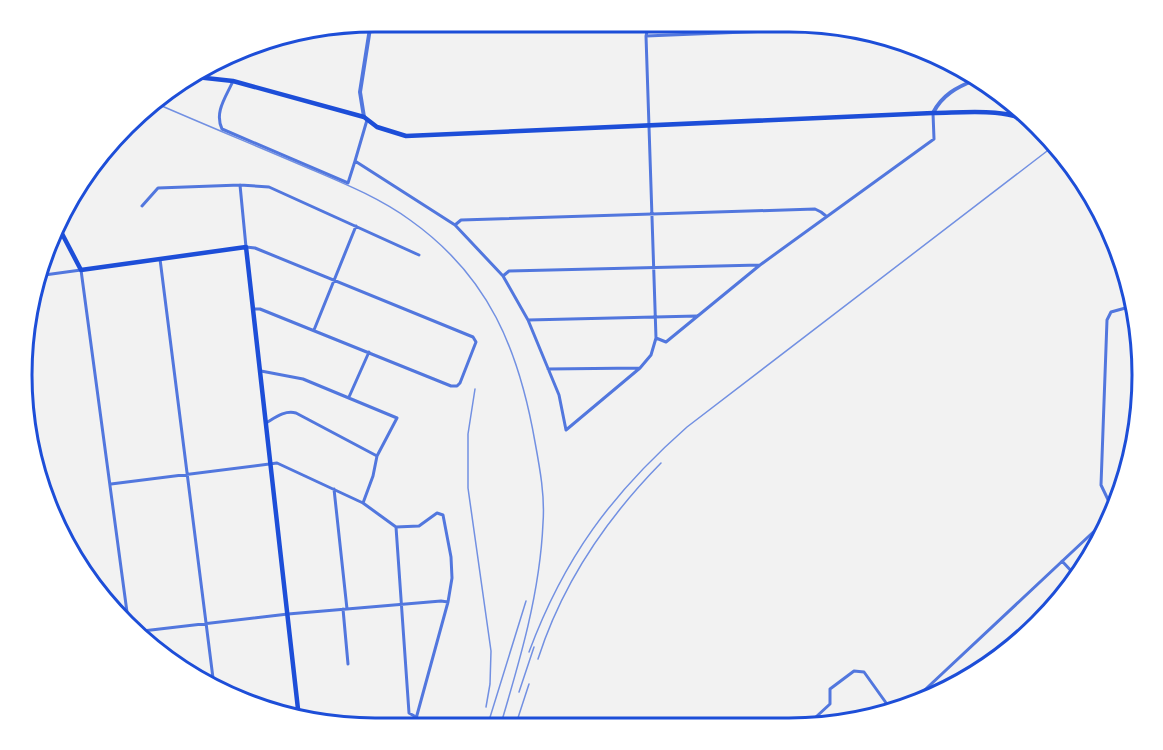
<svg xmlns="http://www.w3.org/2000/svg" width="1163" height="750" viewBox="0 0 1163 750" font-family="'Sofia Sans Condensed',sans-serif">
<rect width="100%" height="100%" fill="#f2f2f2"/>
<g fill="none" stroke-linecap="round" stroke-linejoin="round">
<path stroke="#5277de" stroke-width="3" d="M 649,23 L 646,36 L 656,338
M 646,36 L 847,28
M 233,81 C 226,97 214,112 222,129 L 348,183 L 355,161
M 367,120 L 355,161 L 455,225 L 461,220 L 815,209 L 821,212 L 826,216
M 240,185 L 246,247 L 255,248 L 473,337 L 476,342 L 460,383 L 457,386 L 451,386 L 260,309 L 254,309
M 142,206 L 158,188 L 240,185 L 269,187 L 419,255
M 455,225 L 503,276 L 528,320 L 559,395 L 566,430 L 640,368 L 651,355 L 656,338 L 666,342 L 760,265 L 934,139 L 933,113
M 160,259 L 214,686
M 37,276 L 81,270 L 129,627
M 503,276 L 509,271 L 760,265
M 528,320 L 697,316
M 314,330 L 356,226
M 548,369 L 640,368
M 261,371 L 303,379 L 397,418 L 377,456 L 373,476 L 363,503
M 349,397 L 369,352
M 266,423 C 276,417 285,410 296,413 L 377,456
M 111,484 L 277,463 L 363,503 L 396,527 L 419,526 L 437,513 L 443,515 L 451,557 L 452,578 L 448,602 L 414,726
M 334,489 L 347,609
M 1112,508 L 1101,485 L 1107,320 L 1111,312 L 1129,307
M 396,527 L 409,713 L 416,717
M 1062,561 L 1074,574
M 343,609 L 348,664
M 134,632 L 288,614 L 441,601 L 448,602
M 913,701 L 1104,522
M 804,728 L 830,704 L 830,689 L 854,671 L 864,672 L 889,707"/>
<path stroke="#5277de" stroke-width="4" d="M 933,113 C 942,95 957,87 975,80
M 364,117 L 360,92 L 371,22"/>
<path stroke="#1d4ed8" stroke-width="4.5" d="M 187,76 L 233,81 L 364,117 L 377,127 L 406,136 L 933,113 C 962,113 1008,107 1033,124
M 58,226 L 81,270 L 246,247 L 299,718"/>
<path stroke="#7290e2" stroke-width="1.5" d="M 155,103 C 203,124 252,144 301,165 C 338,181 377,196 410,220 C 489,276 519,350 535,442 C 540,469 545,496 543,523 C 540,593 520,660 500,727
M 475,389 L 468,434 L 468,488 L 491,651 L 490,684 L 486,707
M 529,652 C 564,558 611,494 687,427 L 1051,148
M 538,659 C 562,584 606,519 661,463
M 519,692 L 534,647
M 487,727 L 526,601
M 515,727 L 529,684"/>
</g>
<path d="M0 0H1163V750H0ZM375 32H789A343 343 0 0 1 1132 375V375A343 343 0 0 1 789 718H375A343 343 0 0 1 32 375V375A343 343 0 0 1 375 32Z" fill="#fff" fill-rule="evenodd"/>
<path fill="none" stroke="#1d4ed8" stroke-width="3" d="M375 32H789A343 343 0 0 1 1132 375V375A343 343 0 0 1 789 718H375A343 343 0 0 1 32 375V375A343 343 0 0 1 375 32Z"/>
</svg>
